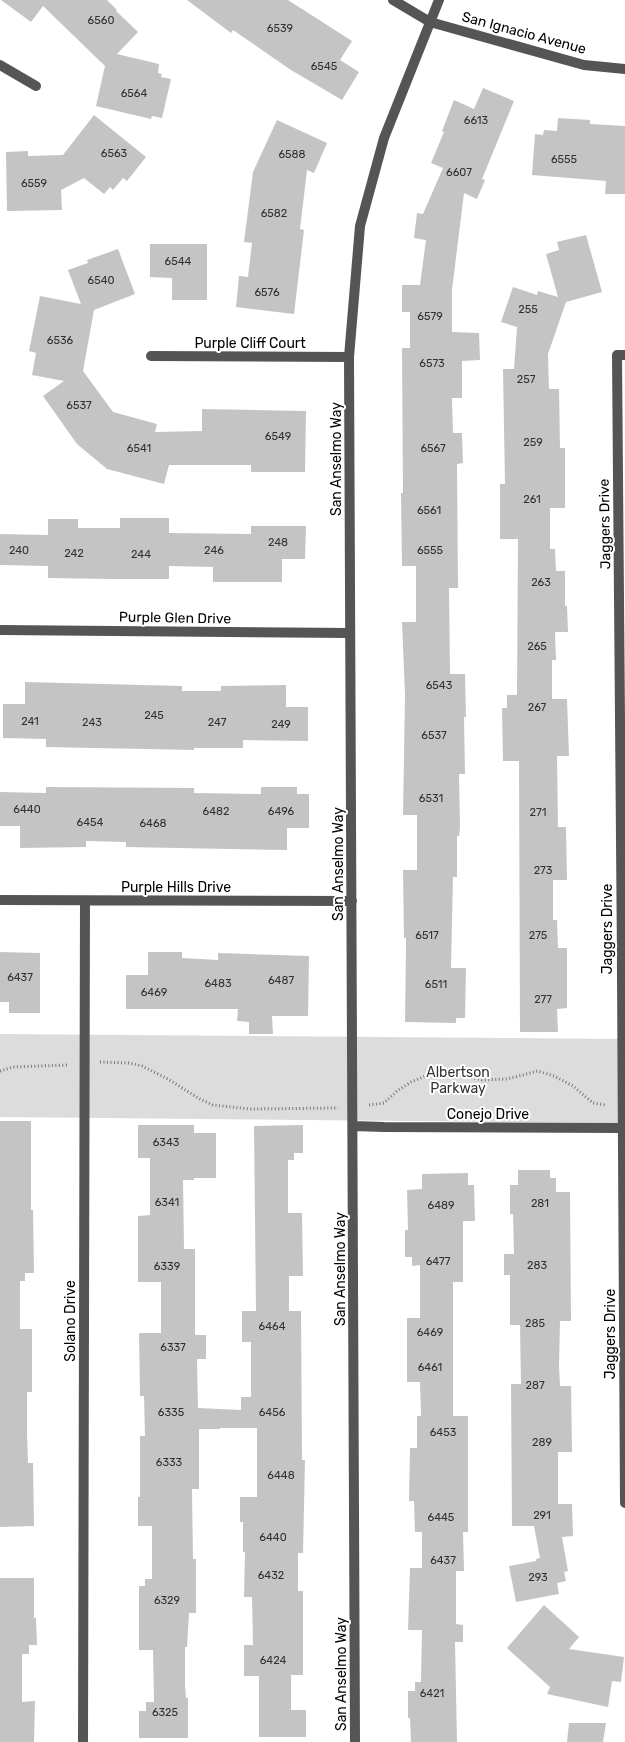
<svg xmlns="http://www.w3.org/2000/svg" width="625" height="1742" viewBox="0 0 625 1742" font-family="Rubik,sans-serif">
<rect width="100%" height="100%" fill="#fff"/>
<path fill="#dcdcdc" d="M 0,1034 L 625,1039 L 625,1123 L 0,1117 Z"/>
<path fill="#c4c4c4" d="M 1,0 L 107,0 L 117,10 L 116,11 L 138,32 L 117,54 L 159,64 L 158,73 L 162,74 L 161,77 L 171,79 L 162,118 L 152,116 L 151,119 L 96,106 L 105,66 L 43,6 L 31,22 Z
M 187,0 L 288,0 L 352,41 L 340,60 L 359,72 L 342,100 L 291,70 L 233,30 L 231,33 Z
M 483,88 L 514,101 L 482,179 L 485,180 L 477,199 L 464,193 L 452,290 L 452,332 L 479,333 L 480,360 L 462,361 L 462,398 L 452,398 L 453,433 L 462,433 L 463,463 L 457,464 L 458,588 L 449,588 L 450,674 L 465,674 L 466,717 L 464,717 L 465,774 L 459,774 L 460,827 L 459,836 L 457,836 L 457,877 L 453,877 L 451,968 L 466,968 L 465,1018 L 456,1018 L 456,1023 L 405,1022 L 406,947 L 406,938 L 404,938 L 403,870 L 417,870 L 417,815 L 403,815 L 405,695 L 402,622 L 416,622 L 416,566 L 402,566 L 401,493 L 403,493 L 402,348 L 410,348 L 410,312 L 402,312 L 402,285 L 420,285 L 426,240 L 414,238 L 417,213 L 423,214 L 443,168 L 431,163 L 444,132 L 442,131 L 454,100 L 474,109 Z
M 94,115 L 146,157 L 127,181 L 123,178 L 113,190 L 110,187 L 104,194 L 84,178 L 61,190 L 62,210 L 7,211 L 6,152 L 28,151 L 28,156 L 63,155 Z
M 558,118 L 590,120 L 590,124 L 625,126 L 625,194 L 605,194 L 606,181 L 532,175 L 535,134 L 543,135 L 544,130 L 557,131 Z
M 277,120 L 327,143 L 314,173 L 307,170 L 300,229 L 304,230 L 294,314 L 236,307 L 239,276 L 248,277 L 252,243 L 244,242 L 253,172 Z
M 586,235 L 602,292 L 566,302 L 548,354 L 549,389 L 559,389 L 560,448 L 565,448 L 565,508 L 550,508 L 550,549 L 555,549 L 556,571 L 565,571 L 565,606 L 567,606 L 568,632 L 555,632 L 556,660 L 552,660 L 552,699 L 567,699 L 569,756 L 557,756 L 558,827 L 566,827 L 567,880 L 553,880 L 553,920 L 557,920 L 558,948 L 567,948 L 567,1008 L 557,1009 L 558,1032 L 520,1032 L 519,761 L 503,761 L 502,708 L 507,708 L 507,695 L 517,695 L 518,539 L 500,539 L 500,484 L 505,484 L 503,369 L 514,369 L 517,327 L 501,322 L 513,287 L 537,295 L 538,291 L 558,297 L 546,254 L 559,250 L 557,242 Z
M 150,244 L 207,244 L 207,300 L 172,300 L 172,278 L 150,277 Z
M 118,249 L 135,294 L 94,310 L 83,371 L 113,412 L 157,424 L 155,432 L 202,431 L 202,409 L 306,411 L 305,472 L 251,472 L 251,465 L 169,465 L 164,484 L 107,469 L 77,444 L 43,396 L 64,381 L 32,375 L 36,353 L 29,351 L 40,296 L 81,304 L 68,270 L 88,263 L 87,260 Z
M 120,518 L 169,518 L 169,533 L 251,534 L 251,526 L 306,526 L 305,559 L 282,559 L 282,582 L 213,582 L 213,567 L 169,566 L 169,579 L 113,579 L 48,578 L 48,566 L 0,565 L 0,534 L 48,535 L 48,519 L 78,519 L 78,528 L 120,528 Z
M 25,682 L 182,686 L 182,691 L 221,691 L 221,686 L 286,685 L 286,707 L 308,707 L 308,741 L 243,740 L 243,748 L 194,748 L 194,750 L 46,747 L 46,739 L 3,738 L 3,704 L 25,704 Z
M 46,787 L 194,788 L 194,793 L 261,794 L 261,787 L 297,787 L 297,794 L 309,794 L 309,828 L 287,828 L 287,850 L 126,847 L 126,842 L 86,841 L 86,847 L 20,848 L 20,826 L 0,826 L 0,792 L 46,793 Z
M 0,952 L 40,953 L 40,1013 L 9,1013 L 9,1002 L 0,1002 Z
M 148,952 L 182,952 L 182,958 L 218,960 L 218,953 L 309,956 L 308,1016 L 272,1016 L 273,1034 L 249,1034 L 249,1022 L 237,1021 L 238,1009 L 126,1009 L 126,975 L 148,975 Z
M 0,1121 L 31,1121 L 31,1210 L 33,1210 L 34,1273 L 25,1273 L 25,1281 L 20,1281 L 20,1329 L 32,1329 L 32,1392 L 27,1392 L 27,1432 L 28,1463 L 33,1463 L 34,1526 L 0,1527 Z
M 138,1125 L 194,1125 L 194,1133 L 216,1133 L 216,1178 L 194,1178 L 194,1180 L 183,1180 L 184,1249 L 195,1249 L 195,1335 L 206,1335 L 206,1359 L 197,1359 L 198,1408 L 241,1410 L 241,1397 L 251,1397 L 251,1342 L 242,1342 L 242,1311 L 256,1311 L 254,1126 L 303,1125 L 303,1153 L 294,1153 L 294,1160 L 288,1160 L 288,1213 L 302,1213 L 303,1276 L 289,1276 L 289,1311 L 301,1311 L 302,1460 L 305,1460 L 303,1553 L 298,1553 L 298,1591 L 303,1591 L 303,1675 L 291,1675 L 291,1710 L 306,1710 L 306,1737 L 259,1737 L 259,1676 L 244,1676 L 244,1645 L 253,1645 L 252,1597 L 244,1597 L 245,1552 L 243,1552 L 243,1522 L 240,1522 L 240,1497 L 257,1497 L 257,1428 L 220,1428 L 220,1429 L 199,1429 L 199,1489 L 192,1489 L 193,1559 L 196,1559 L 196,1613 L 189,1613 L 187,1647 L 185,1647 L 185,1685 L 186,1698 L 188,1698 L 188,1738 L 139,1738 L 139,1711 L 146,1711 L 146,1702 L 154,1702 L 153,1650 L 139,1650 L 139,1586 L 145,1586 L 145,1579 L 152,1579 L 152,1526 L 138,1526 L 138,1497 L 140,1497 L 140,1436 L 145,1436 L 144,1396 L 140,1396 L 139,1333 L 161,1333 L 161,1282 L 138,1282 L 138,1216 L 150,1215 L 150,1158 L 138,1158 Z
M 518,1170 L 550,1170 L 550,1178 L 556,1178 L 556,1192 L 570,1192 L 571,1321 L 560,1321 L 559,1366 L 560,1386 L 571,1386 L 572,1452 L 558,1452 L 558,1504 L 572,1504 L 573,1536 L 562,1537 L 568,1571 L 564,1572 L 566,1581 L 557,1583 L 559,1594 L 516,1602 L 509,1566 L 536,1561 L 536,1559 L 540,1558 L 534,1526 L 512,1526 L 511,1384 L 521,1384 L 520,1325 L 510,1325 L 510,1275 L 504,1275 L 504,1254 L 514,1254 L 513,1214 L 510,1214 L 510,1185 L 518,1185 Z
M 468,1173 L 468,1185 L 474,1185 L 475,1221 L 463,1221 L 463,1282 L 453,1282 L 453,1416 L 468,1416 L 468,1532 L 463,1532 L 464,1571 L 456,1571 L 456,1624 L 463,1625 L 463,1642 L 455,1642 L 457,1742 L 411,1742 L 410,1718 L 408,1718 L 408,1691 L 415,1691 L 415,1682 L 421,1682 L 422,1630 L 408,1630 L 410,1568 L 422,1568 L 422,1532 L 415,1532 L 414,1501 L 409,1501 L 410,1448 L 417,1448 L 417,1416 L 421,1416 L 420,1382 L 407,1382 L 407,1318 L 420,1318 L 420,1265 L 412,1266 L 412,1257 L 405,1257 L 405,1230 L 408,1230 L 407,1190 L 422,1189 L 422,1174 Z
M 0,1578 L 34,1578 L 34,1618 L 36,1618 L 37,1645 L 29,1645 L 29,1654 L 22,1654 L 22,1702 L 35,1701 L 34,1742 L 0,1742 Z
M 544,1605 L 579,1637 L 569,1649 L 624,1657 L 621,1682 L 612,1681 L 608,1707 L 547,1694 L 550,1687 L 507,1648 Z
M 569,1723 L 606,1723 L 603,1742 L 567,1742 Z"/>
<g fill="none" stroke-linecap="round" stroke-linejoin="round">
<path stroke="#777" stroke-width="3" stroke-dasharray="1 2.5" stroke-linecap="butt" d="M 100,1062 L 129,1063 L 142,1066 L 168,1079 L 198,1098 L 213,1105 L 250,1109 L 338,1108
M 0,1071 L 13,1067 L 69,1065
M 369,1105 L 384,1103 L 397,1091 L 411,1082 L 433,1073 L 449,1072 L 482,1080 L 507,1079 L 538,1071 L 554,1076 L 573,1086 L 593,1103 L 606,1105"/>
<path stroke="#555" stroke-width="10" d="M 393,0 L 430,22 L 584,65 L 625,69
M 0,65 L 36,86
M 625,355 L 617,355 C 622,738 622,1120 625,1503
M 151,356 L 349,357
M 0,630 L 350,633
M 0,900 L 352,901
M 353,1126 L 384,1127 L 622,1128
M 83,1742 L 85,901
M 355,1742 L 349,357 L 360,226 L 384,138 L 439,0"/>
</g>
<g text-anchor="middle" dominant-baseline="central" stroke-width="4" stroke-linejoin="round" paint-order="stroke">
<g font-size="11" fill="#313131">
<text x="101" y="20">6560</text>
<text x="280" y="28">6539</text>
<text x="324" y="66">6545</text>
<text x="134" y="93">6564</text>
<text x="476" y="120">6613</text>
<text x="114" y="153">6563</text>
<text x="292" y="154">6588</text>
<text x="564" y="159">6555</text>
<text x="459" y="172">6607</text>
<text x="34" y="183">6559</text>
<text x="274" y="213">6582</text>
<text x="178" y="261">6544</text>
<text x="101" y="280">6540</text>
<text x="267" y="292">6576</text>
<text x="528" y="309">255</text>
<text x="430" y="316">6579</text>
<text x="60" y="340">6536</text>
<text x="432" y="363">6573</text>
<text x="526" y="379">257</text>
<text x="79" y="405">6537</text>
<text x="278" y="436">6549</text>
<text x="533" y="442">259</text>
<text x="139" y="448">6541</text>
<text x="433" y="448">6567</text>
<text x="532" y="499">261</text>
<text x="429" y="510">6561</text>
<text x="278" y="542">248</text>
<text x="19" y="550">240</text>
<text x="214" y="550">246</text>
<text x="430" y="550">6555</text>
<text x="74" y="553">242</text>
<text x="141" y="554">244</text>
<text x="541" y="582">263</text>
<text x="537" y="646">265</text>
<text x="439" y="685">6543</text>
<text x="537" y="707">267</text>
<text x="154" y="715">245</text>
<text x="30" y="721">241</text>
<text x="92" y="722">243</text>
<text x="217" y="722">247</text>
<text x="281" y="724">249</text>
<text x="434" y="735">6537</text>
<text x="431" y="798">6531</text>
<text x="27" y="809">6440</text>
<text x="216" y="811">6482</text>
<text x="281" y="811">6496</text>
<text x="538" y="812">271</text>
<text x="90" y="822">6454</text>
<text x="153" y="823">6468</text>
<text x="543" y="870">273</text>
<text x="427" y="935">6517</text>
<text x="538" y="935">275</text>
<text x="20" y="977">6437</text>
<text x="281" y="980">6487</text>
<text x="218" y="983">6483</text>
<text x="436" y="984">6511</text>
<text x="154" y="992">6469</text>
<text x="543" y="999">277</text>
<text x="166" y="1142">6343</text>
<text x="167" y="1202">6341</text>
<text x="540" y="1203">281</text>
<text x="441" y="1205">6489</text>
<text x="438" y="1261">6477</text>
<text x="537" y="1265">283</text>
<text x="167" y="1266">6339</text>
<text x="535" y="1323">285</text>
<text x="272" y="1326">6464</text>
<text x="430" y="1332">6469</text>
<text x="173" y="1347">6337</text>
<text x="430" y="1367">6461</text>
<text x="535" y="1385">287</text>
<text x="171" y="1412">6335</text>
<text x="272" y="1412">6456</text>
<text x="443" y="1432">6453</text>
<text x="542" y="1442">289</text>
<text x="169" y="1462">6333</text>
<text x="281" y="1475">6448</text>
<text x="542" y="1515">291</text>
<text x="441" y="1517">6445</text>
<text x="273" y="1537">6440</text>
<text x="443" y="1560">6437</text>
<text x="271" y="1575">6432</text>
<text x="538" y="1577">293</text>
<text x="167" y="1600">6329</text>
<text x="273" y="1660">6424</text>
<text x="432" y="1693">6421</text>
<text x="165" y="1712">6325</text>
</g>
<g font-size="14" fill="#000" stroke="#fff">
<text transform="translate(524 33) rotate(15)">San Ignacio Avenue</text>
<text x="250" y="343">Purple Cliff Court</text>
<text transform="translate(336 459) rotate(-90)">San Anselmo Way</text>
<text transform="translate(605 524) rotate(-91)">Jaggers Drive</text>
<text transform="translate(175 618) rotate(1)">Purple Glen Drive</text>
<text transform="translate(338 864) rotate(-90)">San Anselmo Way</text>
<text x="176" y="887">Purple Hills Drive</text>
<text transform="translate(607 929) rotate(-90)">Jaggers Drive</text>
<text x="488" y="1114">Conejo Drive</text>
<text transform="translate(340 1269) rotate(-90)">San Anselmo Way</text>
<text transform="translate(70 1321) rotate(-90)">Solano Drive</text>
<text transform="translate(610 1334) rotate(-90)">Jaggers Drive</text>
<text transform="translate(341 1674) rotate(-90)">San Anselmo Way</text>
</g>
<g font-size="14" fill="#333" stroke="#fff">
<text x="458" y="1072">Albertson<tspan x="458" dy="16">Parkway</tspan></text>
</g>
</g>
</svg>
